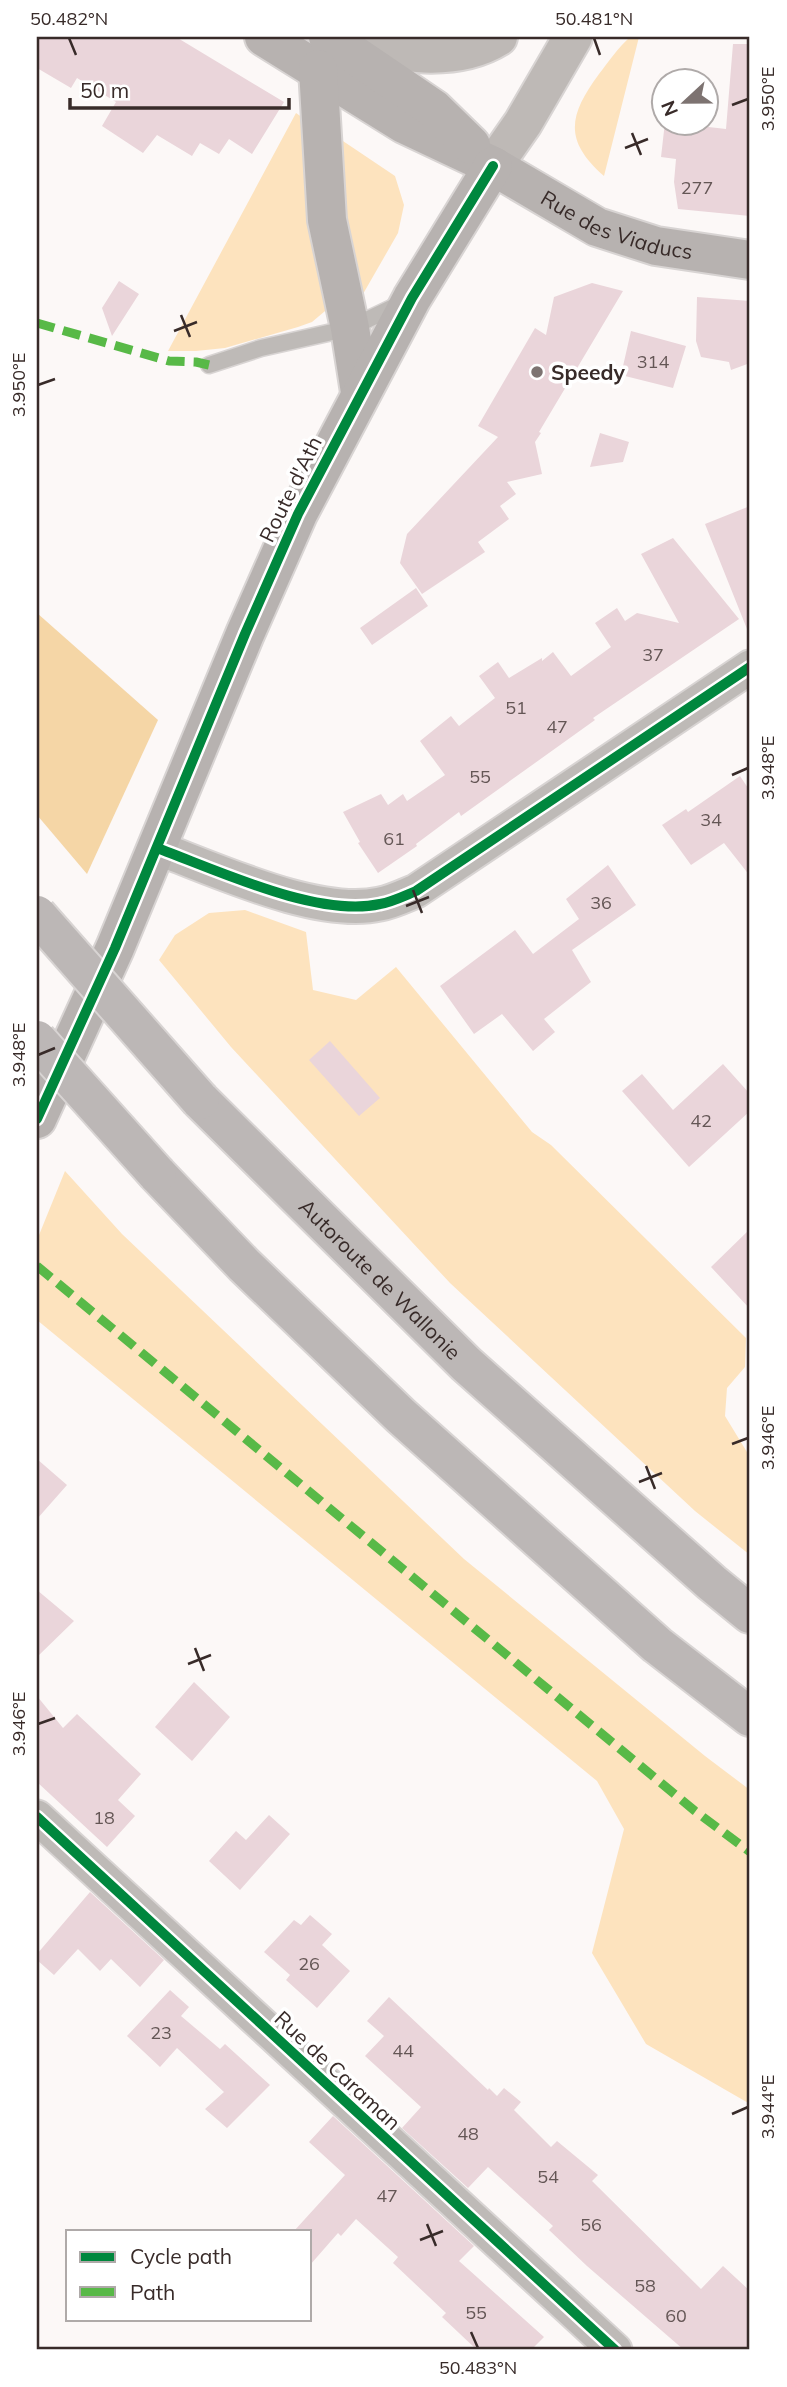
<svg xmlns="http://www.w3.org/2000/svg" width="787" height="2387" viewBox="0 0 787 2387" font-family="Mulish,sans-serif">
<rect width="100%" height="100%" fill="#fcf8f7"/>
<path fill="#fde3be" d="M 630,37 L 639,37 L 604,176 C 563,140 569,115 599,74 C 609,61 618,48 630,37 Z
M 296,113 L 309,122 L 331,306 L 312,322 L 298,327 L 225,348 L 196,351 L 168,351 Z
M 337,137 L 395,176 L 404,205 L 398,233 L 363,294 L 354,302 Z
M 245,910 L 306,932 L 313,990 L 356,1000 L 396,967 L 532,1132 L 551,1145 L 746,1338 L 745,1367 L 727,1388 L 725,1416 L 750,1457 L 750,1555 L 695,1511 L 450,1283 L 231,1047 L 159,960 L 175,935 L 209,913 Z
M 65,1171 L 122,1234 L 464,1559 L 705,1756 L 750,1790 L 750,2104 L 646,2044 L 592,1953 L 624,1829 L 597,1781 L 37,1320 L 37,1240 Z"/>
<path fill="#f5d6a6" d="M 37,613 L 158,720 L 87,874 L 37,815 Z"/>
<path fill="#ead5da" d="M 37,37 L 176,37 L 284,102 L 252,154 L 229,139 L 219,154 L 200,143 L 192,156 L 157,135 L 143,153 L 102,126 L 116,102 L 77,78 L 71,88 L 37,68 Z
M 733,44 L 750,44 L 750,216 L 678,209 L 674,182 L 676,159 L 661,157 L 665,122 L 726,129 Z
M 119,281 L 139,294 L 112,336 L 102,308 Z
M 592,283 L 623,291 L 539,432 L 541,433 L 535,442 L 542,474 L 507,482 L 516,494 L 500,506 L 509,519 L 478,542 L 485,552 L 422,594 L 400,563 L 407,534 L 498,437 L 478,426 L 535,328 L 546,335 L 554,297 Z
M 697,297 L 750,301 L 750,363 L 731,370 L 729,362 L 701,357 L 696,341 Z
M 631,331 L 686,346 L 673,388 L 621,375 Z
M 600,433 L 629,442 L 623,462 L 590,467 Z
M 750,506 L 750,634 L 749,634 L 705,524 Z
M 673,538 L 739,619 L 593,718 L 595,720 L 461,816 L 459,812 L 416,844 L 417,846 L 378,873 L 358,843 L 360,842 L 343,812 L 381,794 L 388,805 L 403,794 L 407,801 L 445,775 L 420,741 L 451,716 L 459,726 L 495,698 L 479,676 L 498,662 L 509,678 L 542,658 L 542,661 L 553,652 L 571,676 L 611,647 L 595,623 L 617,608 L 625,621 L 637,613 L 679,623 L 641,554 Z
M 416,588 L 428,606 L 372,645 L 360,628 Z
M 740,776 L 750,791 L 750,876 L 724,843 L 691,865 L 662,825 L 686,809 L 688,812 Z
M 608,865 L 636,905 L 572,950 L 591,982 L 544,1019 L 555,1032 L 533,1051 L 502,1014 L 474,1034 L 440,986 L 515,930 L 533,954 L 579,919 L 566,899 Z
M 330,1041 L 380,1098 L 359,1116 L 309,1060 Z
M 723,1064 L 750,1094 L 750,1111 L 689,1167 L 622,1091 L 642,1074 L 673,1110 Z
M 750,1229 L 750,1309 L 711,1267 Z
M 37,1459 L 67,1485 L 37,1519 Z
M 37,1590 L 74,1621 L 37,1657 Z
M 194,1682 L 230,1717 L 192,1761 L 155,1727 Z
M 37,1696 L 63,1728 L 77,1714 L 141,1774 L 118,1800 L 135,1816 L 107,1847 L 37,1782 Z
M 269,1815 L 290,1834 L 240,1890 L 209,1861 L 236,1831 L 246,1840 Z
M 90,1892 L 164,1960 L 140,1987 L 111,1959 L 100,1971 L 78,1949 L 54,1975 L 37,1960 L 37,1954 Z
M 310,1915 L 332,1934 L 322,1945 L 350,1971 L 317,2008 L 286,1980 L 290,1975 L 264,1952 L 294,1920 L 301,1925 Z
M 170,1990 L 189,2007 L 181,2016 L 220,2049 L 225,2044 L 270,2085 L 227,2128 L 205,2109 L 224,2092 L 177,2048 L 160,2067 L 127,2036 Z
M 389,1997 L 488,2090 L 489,2088 L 497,2096 L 504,2088 L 521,2102 L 514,2110 L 551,2147 L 557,2141 L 598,2175 L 592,2181 L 701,2289 L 723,2266 L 750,2291 L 750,2350 L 684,2350 L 587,2266 L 549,2230 L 553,2226 L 488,2167 L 468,2188 L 402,2128 L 421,2107 L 365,2056 L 384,2036 L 367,2021 Z
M 333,2116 L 474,2246 L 459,2261 L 544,2337 L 531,2350 L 477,2350 L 442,2317 L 446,2313 L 393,2263 L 398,2257 L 356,2219 L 341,2236 L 338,2233 L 310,2265 L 310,2231 L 294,2231 L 345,2175 L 309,2142 Z"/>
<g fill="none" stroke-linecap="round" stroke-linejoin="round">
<g stroke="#d8d4d3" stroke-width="19">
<path id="service" d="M 209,365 L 261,348 L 350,328 L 400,304"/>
</g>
<g stroke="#d8d4d3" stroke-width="37">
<path id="minor" d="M 157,848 C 217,870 318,918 380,904 C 392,902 404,896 416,891 L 750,667
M 37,1817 L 615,2350"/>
</g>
<g stroke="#d8d4d3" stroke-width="42">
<path id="secondary" d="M 335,41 C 387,49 450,67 498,37
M 493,166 L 523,123 L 573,37"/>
</g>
<g stroke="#d8d4d3" stroke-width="42">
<g id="primary">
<path id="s1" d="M 264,37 L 404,124 L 493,166 L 597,227 L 656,246 L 750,260"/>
<path d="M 328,37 L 434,109 L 471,145"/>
<path d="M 318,69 L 327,220 L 350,328 L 360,392"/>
<path d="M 37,1119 L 115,948 L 245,634 L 298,514 L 412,298 L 493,166"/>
</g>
</g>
<g stroke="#d8d4d3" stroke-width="42">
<g id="motorway">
<path id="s2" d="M 200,1100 L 466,1364 L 712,1583 L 750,1614"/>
<path d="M 157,1174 L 244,1265 L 401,1416 L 657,1645 L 750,1717"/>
</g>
</g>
<use href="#service" stroke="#bebab7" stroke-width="16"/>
<use href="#minor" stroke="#bebab7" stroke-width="33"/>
<use href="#secondary" stroke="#beb9b6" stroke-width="38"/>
<use href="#primary" stroke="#b7b2b0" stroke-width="38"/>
<use href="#motorway" stroke="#bcb7b6" stroke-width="38"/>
<g stroke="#d8d4d3" stroke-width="42" stroke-linecap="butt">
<path id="motorway-bridge" d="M 37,915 L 200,1100
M 37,1040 L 157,1174"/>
</g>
<use href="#motorway-bridge" stroke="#bcb7b6" stroke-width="38"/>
<path stroke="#58b947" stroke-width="9" stroke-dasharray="18 9" stroke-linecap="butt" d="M 37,323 L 169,361 L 196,362 L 209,365
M 37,1266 L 695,1811 L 750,1852"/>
<g stroke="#fff" stroke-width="15">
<path id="cycleway" d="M 157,848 C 217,870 318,918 380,904 C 392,902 404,896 416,891 L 750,667
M 37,1119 L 115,948 L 245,634 L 298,514 L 412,298 L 493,166
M 37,1817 L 615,2350"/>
</g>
<use href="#cycleway" stroke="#00873e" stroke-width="10"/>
</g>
<path fill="none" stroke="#382b29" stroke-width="2.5" d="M 69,38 L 76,55M 594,38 L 600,55M 732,105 L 748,99M 632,133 L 641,155M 625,148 L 648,139M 181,315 L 190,337M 174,331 L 197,322M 38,385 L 55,379M 732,775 L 748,768M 413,890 L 422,913M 406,906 L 429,897M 38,1055 L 55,1048M 732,1444 L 748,1438M 646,1466 L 655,1489M 639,1482 L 662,1473M 195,1648 L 204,1671M 188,1664 L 211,1655M 38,1724 L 55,1718M 732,2114 L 748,2107M 427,2224 L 436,2246M 420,2240 L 443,2231M 471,2332 L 478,2348"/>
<circle fill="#7d7371" stroke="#fff" stroke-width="2.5" cx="537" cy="372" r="7"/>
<g text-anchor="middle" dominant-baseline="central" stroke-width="7" stroke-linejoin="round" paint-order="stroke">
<g font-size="18" fill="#645655">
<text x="697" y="187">277</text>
<text x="653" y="361">314</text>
<text x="653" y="654">37</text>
<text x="516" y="707">51</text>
<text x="557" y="726">47</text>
<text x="480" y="776">55</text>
<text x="711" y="819">34</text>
<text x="394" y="838">61</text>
<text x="601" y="902">36</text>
<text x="701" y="1120">42</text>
<text x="104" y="1817">18</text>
<text x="309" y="1963">26</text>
<text x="161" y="2032">23</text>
<text x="403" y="2050">44</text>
<text x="468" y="2133">48</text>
<text x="548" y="2176">54</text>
<text x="387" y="2195">47</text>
<text x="591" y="2224">56</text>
<text x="645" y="2285">58</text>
<text x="476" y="2312">55</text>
<text x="676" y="2315">60</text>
</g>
<g font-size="21" fill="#382b29" stroke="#fff">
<text stroke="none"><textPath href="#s1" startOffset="402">Rue des Viaducs</textPath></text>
<text transform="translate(290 489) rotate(-64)">Route d'Ath</text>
<text stroke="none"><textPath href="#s2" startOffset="254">Autoroute de Wallonie</textPath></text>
<text transform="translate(338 2070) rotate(43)">Rue de Caraman</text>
</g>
<g font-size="21" font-weight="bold" fill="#382b29" stroke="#fff" text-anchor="start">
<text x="551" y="372">Speedy</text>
</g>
</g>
<rect width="787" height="2387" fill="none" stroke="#ffffff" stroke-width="77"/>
<rect x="66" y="2230" width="245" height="91" fill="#ffffff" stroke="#afaaa9" stroke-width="2"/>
<rect x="80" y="2252" width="35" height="10" fill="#00873e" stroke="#afaaa9" stroke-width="2"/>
<text x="130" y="2264" font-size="21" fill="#382b29">Cycle path</text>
<rect x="80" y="2287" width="35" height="10" fill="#58b947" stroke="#afaaa9" stroke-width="2"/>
<text x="130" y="2300" font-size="21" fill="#382b29">Path</text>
<g transform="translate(685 102) rotate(248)"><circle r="33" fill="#ffffff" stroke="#afaaa9" stroke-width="2"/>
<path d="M0-5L12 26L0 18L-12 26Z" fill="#7d7371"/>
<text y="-10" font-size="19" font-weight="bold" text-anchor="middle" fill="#382b29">N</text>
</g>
<path d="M70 98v10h219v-10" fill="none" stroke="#382b29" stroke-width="3.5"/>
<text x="80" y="98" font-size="21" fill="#382b29" stroke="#ffffff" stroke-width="5" paint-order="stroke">50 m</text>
<rect x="38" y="38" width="710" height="2310" fill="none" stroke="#382b29" stroke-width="2.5"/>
<g font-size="18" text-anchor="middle" fill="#382b29">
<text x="69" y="25">50.482°N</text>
<text x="594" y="25">50.481°N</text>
<text transform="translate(768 99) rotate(-90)" y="6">3.950°E</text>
<text transform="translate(19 385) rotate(-90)" y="6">3.950°E</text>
<text transform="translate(768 768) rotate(-90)" y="6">3.948°E</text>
<text transform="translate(19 1055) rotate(-90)" y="6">3.948°E</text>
<text transform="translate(768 1438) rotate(-90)" y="6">3.946°E</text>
<text transform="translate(19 1724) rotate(-90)" y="6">3.946°E</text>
<text transform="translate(768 2107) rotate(-90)" y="6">3.944°E</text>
<text x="478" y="2374">50.483°N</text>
</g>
</svg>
